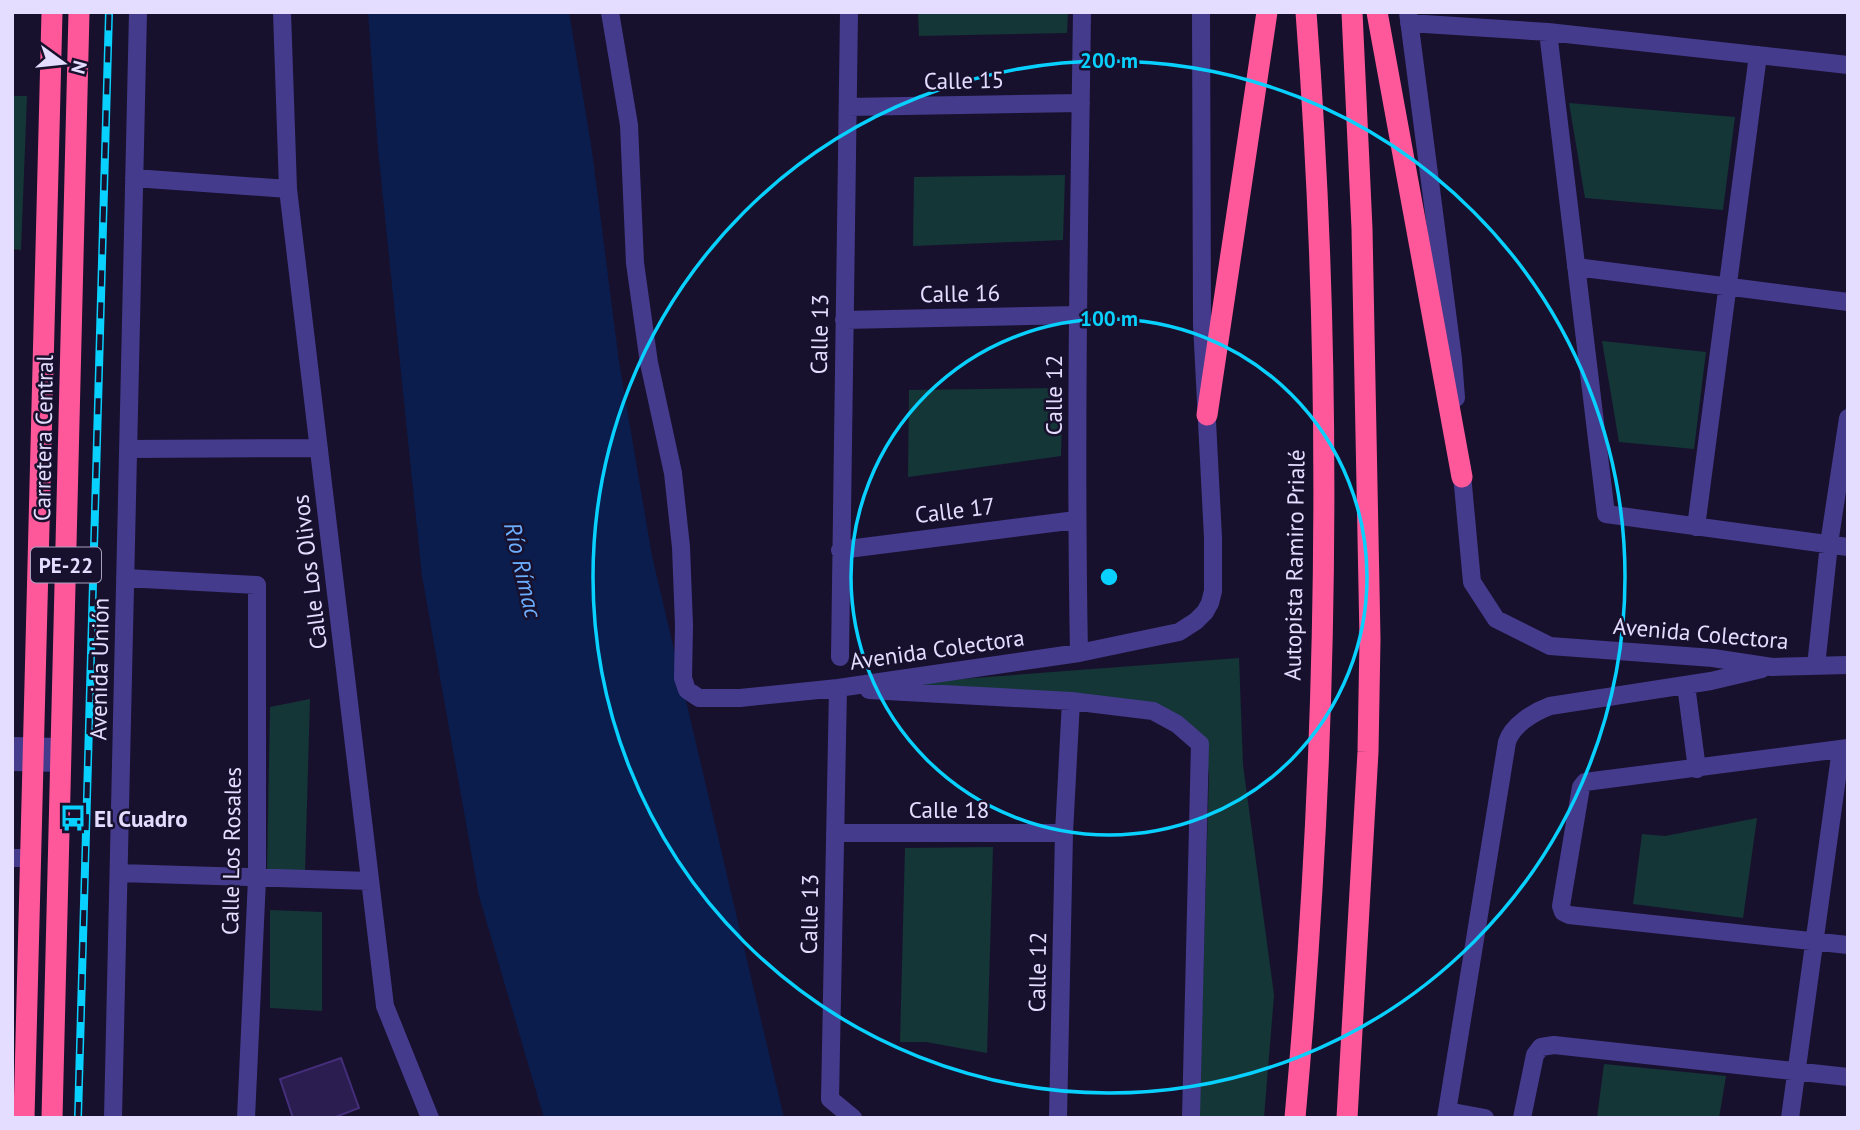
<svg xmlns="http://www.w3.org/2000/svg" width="1860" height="1130" viewBox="0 0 1860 1130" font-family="'PT Sans',sans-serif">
<rect width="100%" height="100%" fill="#18112d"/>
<path fill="#143637" d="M 918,12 L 1068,12 L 1067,33 L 919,36 Z
M 12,96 L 27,96 L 21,250 L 12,249 Z
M 1569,103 L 1735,117 L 1723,210 L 1585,198 Z
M 1065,175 L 1063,240 L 913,246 L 914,177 Z
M 1602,341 L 1706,352 L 1694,449 L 1619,442 Z
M 1063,388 L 1061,456 L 908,477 L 909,390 Z
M 1239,658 L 1243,765 L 1274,995 L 1264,1118 L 1199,1118 L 1209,775 L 1205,741 L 1182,721 L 907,683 Z
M 310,699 L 305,872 L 267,870 L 270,707 Z
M 1757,818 L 1743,918 L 1633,904 L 1642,834 L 1665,836 Z
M 993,847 L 987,1053 L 926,1042 L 900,1042 L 905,848 Z
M 270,910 L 322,912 L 322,1011 L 270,1008 Z
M 1604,1064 L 1726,1076 L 1719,1118 L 1597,1118 Z"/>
<path fill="#0a1d4d" d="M 368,12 L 569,12 L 592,151 L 619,362 L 652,556 L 784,1118 L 544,1118 L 479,896 L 422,576 L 378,149 Z"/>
<path fill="#2b1d4f" stroke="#442e7b" stroke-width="2" d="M 341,1058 L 359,1108 L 333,1118 L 293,1118 L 280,1079 Z"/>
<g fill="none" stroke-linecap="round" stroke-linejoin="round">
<path stroke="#453b8d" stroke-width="18" d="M 282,12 L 288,189 L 385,1006 L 430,1118
M 610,12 L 629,125 L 635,263 L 649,363 L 673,473 L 681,547 L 684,625 L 683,678 L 687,690 L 699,698 L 740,698 L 838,688 L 1079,653 L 1179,632 L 1196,621 L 1205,612 L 1210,603 L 1213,591 L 1213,538 L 1202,324 L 1201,12
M 1408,12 L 1453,359 L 1456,398
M 1409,23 L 1548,32 L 1848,65
M 1548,32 L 1606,514 L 1848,547
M 848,107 L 1081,103
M 134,178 L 288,189
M 1576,267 L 1848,302
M 844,320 L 1078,315
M 128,449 L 319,448
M 1461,464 L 1472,582 L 1496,619 L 1550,646 L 1713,658 L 1772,667 L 1848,665
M 1696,527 L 1758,55
M 840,550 L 1076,520
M 125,578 L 257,585 L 257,879 L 246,1118
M 1079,653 C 1075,439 1079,226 1082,12
M 840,657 L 849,12
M 1816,666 L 1829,544 L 1848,418
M 1686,685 L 1697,769
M 838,688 L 830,1099 L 853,1118
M 869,690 L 1071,701 L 1153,711 L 1177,724 L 1200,744 L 1191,1118
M 12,746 L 61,747
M 1848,748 L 1585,782 L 1581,787 L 1561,906 L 1563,912 L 1569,915 L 1848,945
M 12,762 L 61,763
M 835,833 L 1064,833
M 12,858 L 31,858
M 119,873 L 370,881
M 1447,1111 L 1485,1118
M 113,1118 L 138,12
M 1058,1118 L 1064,833 L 1071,701
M 1446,1118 L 1507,742 C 1512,725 1534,712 1550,706 L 1711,681 L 1762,669
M 1522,1118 L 1535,1055 L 1541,1047 L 1554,1045 L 1848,1077
M 1790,1118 L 1841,749"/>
<path stroke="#ff589a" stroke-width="21" d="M 1377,12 L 1462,477
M 1207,415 L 1267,12
M 24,1118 L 52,12
M 52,1118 L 79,12
M 1295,1118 C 1328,751 1334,379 1306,12
M 1347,1118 L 1368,752 L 1370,639 L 1362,229 L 1352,12"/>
<g stroke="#09d1ff" stroke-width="8">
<path id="rail" d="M 78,1118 L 109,12"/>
</g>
<use href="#rail" stroke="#18112d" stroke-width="5" stroke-dasharray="16" stroke-linecap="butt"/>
</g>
<g fill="none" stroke="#09d1ff" stroke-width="3.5">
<circle cx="1109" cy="577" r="258"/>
<circle cx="1109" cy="577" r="516"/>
</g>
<defs>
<g id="bus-bare" transform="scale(2.1)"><path d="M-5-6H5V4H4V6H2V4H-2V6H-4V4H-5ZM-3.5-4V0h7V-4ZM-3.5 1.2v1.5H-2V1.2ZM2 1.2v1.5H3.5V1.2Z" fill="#09d1ff" stroke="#18112d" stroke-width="2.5" paint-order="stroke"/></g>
</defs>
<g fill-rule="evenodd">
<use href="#bus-bare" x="73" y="818"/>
</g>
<g text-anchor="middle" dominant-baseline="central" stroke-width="5" stroke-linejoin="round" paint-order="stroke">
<rect fill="#18112d" stroke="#a7a0c0" stroke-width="2" x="31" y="547.5" width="70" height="35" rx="5"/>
<g font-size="21" font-weight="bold" fill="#e4ddff">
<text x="66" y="565">PE-22</text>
</g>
<g font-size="23" fill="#e4ddff" stroke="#18112d">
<text transform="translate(964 80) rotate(-1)">Calle 15</text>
<text transform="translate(960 293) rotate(-1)">Calle 16</text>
<text transform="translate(819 334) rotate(-89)">Calle 13</text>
<text transform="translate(1053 395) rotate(-90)">Calle 12</text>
<text transform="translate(43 438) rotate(-89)">Carretera Central</text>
<text transform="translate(955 510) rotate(-7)">Calle 17</text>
<text transform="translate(1294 565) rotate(-89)">Autopista Ramiro Prialé</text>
<text transform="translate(309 572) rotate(-97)">Calle Los Olivos</text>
<text transform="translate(1701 633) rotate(5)">Avenida Colectora</text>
<text transform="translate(937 649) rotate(-8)">Avenida Colectora</text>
<text transform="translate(99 669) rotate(-89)">Avenida Unión</text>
<text x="949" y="809">Calle 18</text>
<text transform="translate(231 851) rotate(-89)">Calle Los Rosales</text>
<text transform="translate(809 914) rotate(-89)">Calle 13</text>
<text transform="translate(1037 972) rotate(-89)">Calle 12</text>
</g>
<g font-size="23" font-weight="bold" fill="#e4ddff" stroke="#18112d" text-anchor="start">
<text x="94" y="818">El Cuadro</text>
</g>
<g font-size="24" font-style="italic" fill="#6baeff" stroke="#18112d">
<text transform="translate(523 570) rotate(77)">Río Rímac</text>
</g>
</g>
<circle cx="1109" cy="577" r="10" fill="#09d1ff" stroke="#18112d" stroke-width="3.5"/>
<g font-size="21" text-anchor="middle" font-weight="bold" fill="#09d1ff" stroke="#18112d" stroke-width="5" stroke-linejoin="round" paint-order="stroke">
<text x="1109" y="68">200 m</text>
<text x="1109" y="326">100 m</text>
</g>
<rect width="1860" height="1130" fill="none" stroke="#e4ddff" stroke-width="28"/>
<g transform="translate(63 63) rotate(105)" stroke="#18112d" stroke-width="5" paint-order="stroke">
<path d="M0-5L12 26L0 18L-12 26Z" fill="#e4ddff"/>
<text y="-10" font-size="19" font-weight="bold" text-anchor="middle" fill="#e4ddff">N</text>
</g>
</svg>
